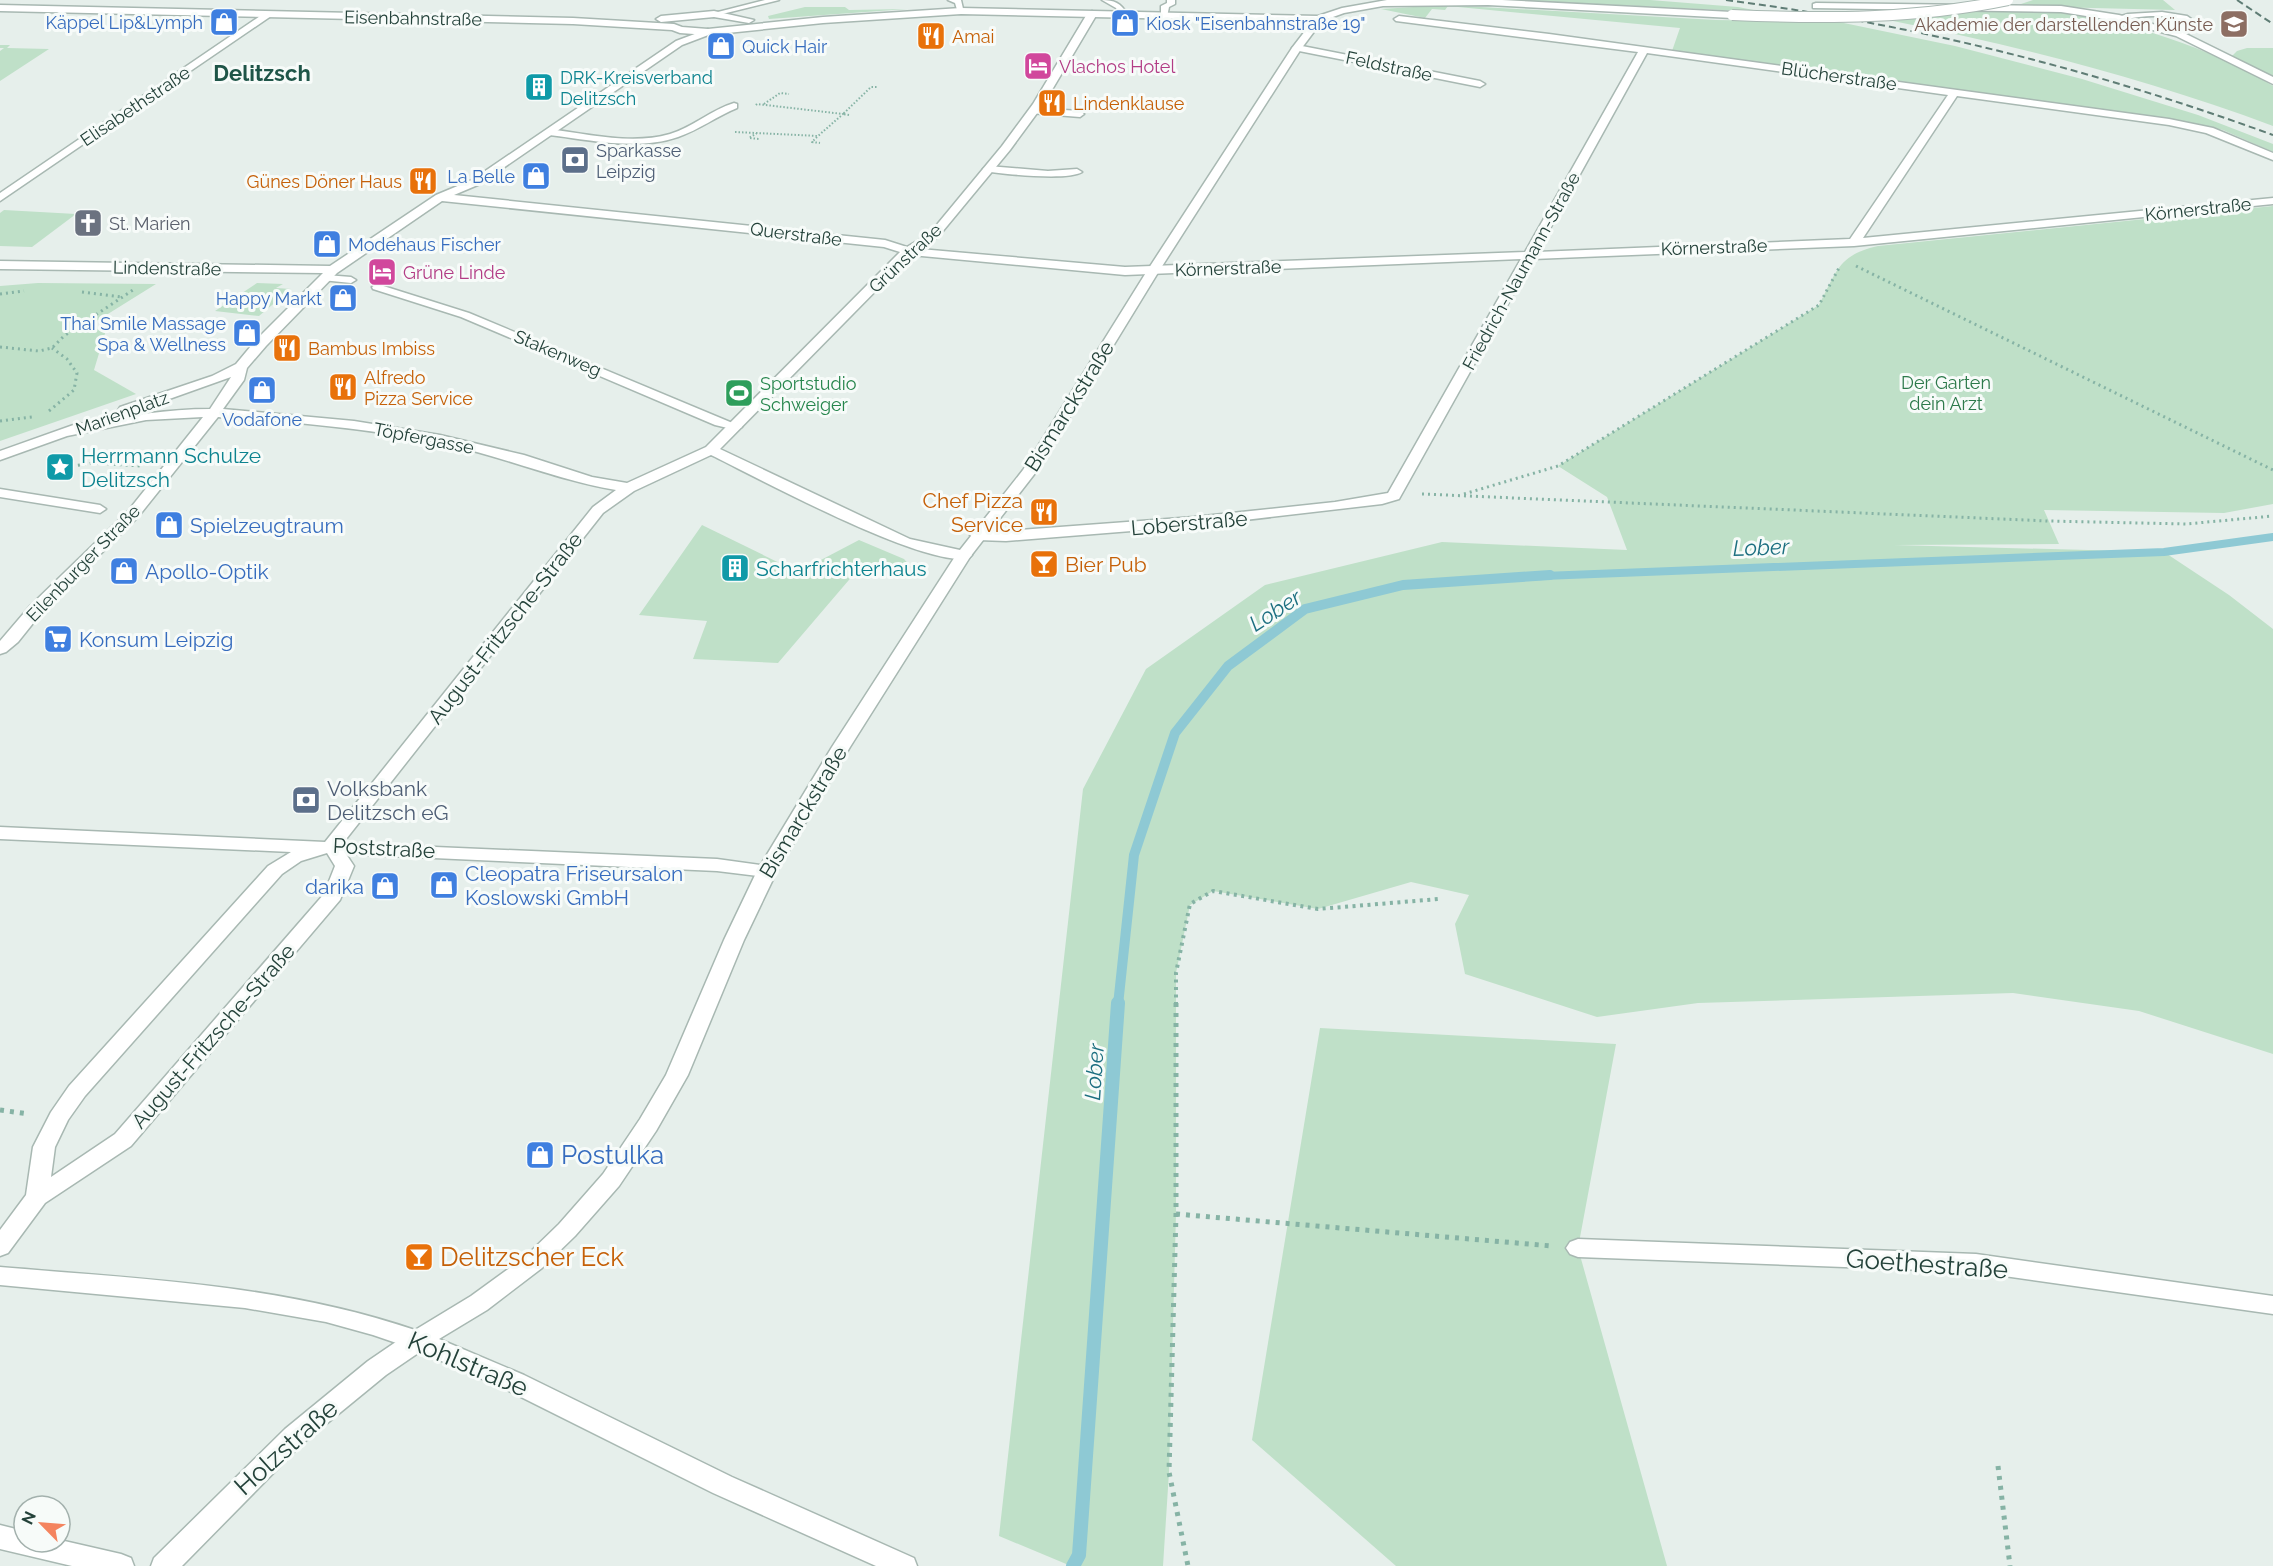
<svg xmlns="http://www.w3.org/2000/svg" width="2273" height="1566" viewBox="0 0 2273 1566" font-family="Raleway,sans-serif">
<rect width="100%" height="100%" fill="#e6efeb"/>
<path fill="#bfe0c8" d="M 1511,0 L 1650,0 L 1738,7 L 1764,12 Z
M 2033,0 L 2163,0 L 2175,10 L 2051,7 L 2021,4 Z
M 1445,5 L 1716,20 L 1839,22 L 1955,46 L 2082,79 L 2198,115 L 2273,144 L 2273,152 L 2223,130 L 2198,124 L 1672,51 L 1680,28 L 1448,6 L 1445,10 L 1432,9 L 1425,18 L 1381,9 Z
M 805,7 L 845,7 L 849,10 L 907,9 L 769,19 L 768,16 Z
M 1989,10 C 2011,11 2035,9 2057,12 C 2132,22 2208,47 2273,86 L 2273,126 C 2149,80 2023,47 1893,21 Z
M 0,45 L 10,45 L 7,48 L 49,49 L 0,81 L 0,51 L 4,48 L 0,48 Z
M 2247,48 L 2273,48 L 2273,77 L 2232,56 L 2237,51 Z
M 2273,206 L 2273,504 L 2224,513 L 2044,510 L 2059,544 L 1894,545 L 2164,552 L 2229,595 L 2273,629 L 2273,1054 L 2139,1011 L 2013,993 L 1698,1003 L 1597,1017 L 1465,974 L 1455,924 L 1469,895 L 1411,882 L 1318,909 L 1213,891 L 1190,905 L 1176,973 L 1176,1214 L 1169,1472 L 1163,1566 L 1071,1566 L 999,1536 L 1083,789 L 1146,669 L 1265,585 L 1442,542 L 1627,550 L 1607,497 L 1558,466 L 1819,305 C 1837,271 1838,255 1878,246 Z
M 4,210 L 76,214 L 32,247 L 0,246 L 0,213 Z
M 38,283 L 156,284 L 87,327 L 106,330 L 94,370 L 136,394 L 0,441 L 0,286 Z
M 257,283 L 283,284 L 276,288 L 291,289 L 259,316 L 215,311 Z
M 702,525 L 798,572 L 859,540 L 904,559 L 911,567 L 904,574 L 860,567 L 778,663 L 693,659 L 707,621 L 639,615 Z
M 1320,1028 L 1616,1044 L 1578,1248 L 1667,1566 L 1396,1566 L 1252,1440 Z"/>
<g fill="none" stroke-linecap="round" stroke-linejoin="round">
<path stroke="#8ec9d4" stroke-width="8" d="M 1517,577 L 2164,552 L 2273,537"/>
<path stroke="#8ec9d4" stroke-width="10" d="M 1118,1005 L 1134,855 L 1175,733 L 1228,666 L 1305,609 L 1403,585 L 1550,575"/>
<path stroke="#8ec9d4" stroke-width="14" d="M 1073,1566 L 1079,1555 L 1118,1003"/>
<g stroke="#a8b8b2" stroke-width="3">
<path id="service" d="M 765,0 L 779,0 L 714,16 L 710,14 Z
M 948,0 L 961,0 L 964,13 L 958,13 L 955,3 Z
M 1102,0 C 1114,0 1121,3 1127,14 L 1120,16 L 1116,8 Z
M 1167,0 L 1175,0 L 1175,4 L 1169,7 L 1167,17 L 1161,17 L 1161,6 L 1167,3 Z
M 2162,12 L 2187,16 L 2204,28 L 2179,36 L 2175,34 L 2176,32 L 2194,27 C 2175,11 2142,16 2119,20 L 2115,18 L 2128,14 Z
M 734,103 L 737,104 L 737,108 C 717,116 699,130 678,137 C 637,151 591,140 549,135 L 545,132 L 549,129 C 588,134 632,145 670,134 C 693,127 711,110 734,103 Z
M 1033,108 L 1080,111 L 1084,114 L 1080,117 L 1030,113 L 1029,111 Z
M 988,166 L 1048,171 L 1077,169 L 1082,172 C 1068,181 1003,174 985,171 L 983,169 Z
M 326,275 L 351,277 L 356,280 L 351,283 L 322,280 L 321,278 Z
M 377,284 L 469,313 L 742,427 L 736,430 L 715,425 L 461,317 L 373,289 L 372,287 Z
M 0,489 L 100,505 L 106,509 L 100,513 L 0,497 Z"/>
</g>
<g stroke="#a8b8b2" stroke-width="3">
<path id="minor" d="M 1816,3 L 2061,6 L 2119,15 L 2182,32 L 2273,77 L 2273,84 L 2176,36 L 2118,21 L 2061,12 L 1813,8 L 1813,4 Z
M 1092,11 L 1097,14 L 1043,105 L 1010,150 L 938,237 L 920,249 L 1125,267 L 1525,252 L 1638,52 L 1396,21 L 1394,19 L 1399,16 L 1549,34 L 2169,119 L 2213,128 L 2273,153 L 2273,160 L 2206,133 L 2169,125 L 1957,96 L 1863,238 L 2273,198 L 2273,204 L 1854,246 L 1533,259 L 1399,499 L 1382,504 L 1194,526 L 1006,541 L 978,540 L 970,535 L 978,530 L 1006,531 L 1194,517 L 1335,502 L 1388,493 L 1521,259 L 1125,275 L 911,255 L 720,449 L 910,539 L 969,552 L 972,555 L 969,558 C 926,569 758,478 711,455 L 634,491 L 603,513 L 343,843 L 717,859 L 774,867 L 777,871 L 774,875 L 767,877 L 717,871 L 346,854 L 354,866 L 340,900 L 131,1146 L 45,1203 L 8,1253 L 0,1256 L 0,1230 L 26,1195 L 33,1147 L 51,1112 L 69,1086 L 268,866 L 291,852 L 0,839 L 0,827 L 325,842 L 593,507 L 616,490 C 556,480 500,455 440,443 C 367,428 292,422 218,417 L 138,517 L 42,612 L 18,642 L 6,652 L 0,654 L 0,641 L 30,606 L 128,511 L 203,417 L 146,420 L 67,436 L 0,460 L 0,451 L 79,423 L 84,424 C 127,416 167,409 210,409 L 231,377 L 130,413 L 125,414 L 118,410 L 120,407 L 212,376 L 236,364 L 256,340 L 323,273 L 0,269 L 0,261 L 330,266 L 436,195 L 472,180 L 676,41 L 708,29 L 713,32 L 711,34 L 682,45 L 480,184 L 454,195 L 885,240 L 907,247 L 930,233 L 1002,146 L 1033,104 L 1087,14 ZM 1647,53 L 1948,95 L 1850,239 L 1537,252 ZM 442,201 L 884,247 L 900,252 L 706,447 L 627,483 L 592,477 L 524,455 L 440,435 L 354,421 L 223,409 L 244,380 L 247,368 L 266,346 L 337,273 ZM 327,853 L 335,866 L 324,894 L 115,1134 L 51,1177 L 55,1147 L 68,1120 L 85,1096 L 282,874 L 301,861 Z
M 266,12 L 274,14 L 0,201 L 0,193 Z
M 1297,45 L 1480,81 L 1485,84 L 1480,87 L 1294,50 L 1292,48 Z
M 1578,1239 L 1976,1254 L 2273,1296 L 2273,1314 L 1976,1272 L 1578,1257 L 1570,1254 L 1566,1248 L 1570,1242 Z
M 418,1330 L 427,1333 L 430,1340 L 427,1347 L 386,1375 L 303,1443 L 182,1566 L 151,1566 L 154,1558 L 285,1429 L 368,1361 L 409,1333 Z
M 0,1525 L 24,1531 L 24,1542 L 60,1542 L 60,1540 L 121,1554 L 131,1558 L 134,1566 L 72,1566 L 0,1549 Z"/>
</g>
<g stroke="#a8b8b2" stroke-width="3">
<path id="tertiary" d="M 1387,0 L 1502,0 L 1732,12 L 1737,15 L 1732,18 L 1488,5 L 1383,6 L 1344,13 L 1322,21 L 1301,49 L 1159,271 L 1036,472 L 970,557 L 850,747 L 777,871 L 744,940 L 688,1075 L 656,1131 L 619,1186 L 575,1236 L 542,1268 L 487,1310 L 439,1339 L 524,1375 L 732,1477 L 914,1558 L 917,1566 L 876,1566 L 713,1493 L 507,1390 L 414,1349 L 373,1335 L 326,1322 L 245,1308 L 0,1285 L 0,1267 C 140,1279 280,1284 415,1330 L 471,1296 L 526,1256 L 559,1224 L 603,1174 L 640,1119 L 666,1075 L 724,940 L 757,871 L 832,747 L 956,555 L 1023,470 L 1147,271 L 1292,48 L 1312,22 L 961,14 L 823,23 L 708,35 L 680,33 L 672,30 L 573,24 L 0,11 L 0,5 L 573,18 L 674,24 L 682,27 L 708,29 L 823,17 L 961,8 L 1318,16 L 1342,8 Z
M 714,11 L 754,20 L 749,23 L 714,17 L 661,22 L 656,19 L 661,16 Z"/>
</g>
<path stroke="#86b3a5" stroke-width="2" stroke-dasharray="1.5 2" stroke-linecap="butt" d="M 764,104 L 780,93 L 789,94
M 849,115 L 843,114 L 871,87 L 877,87
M 735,132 L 818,136 L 843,114 L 757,104 L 755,106
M 757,133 L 749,138 L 759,139
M 817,137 L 812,142 L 820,143"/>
<path stroke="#86b3a5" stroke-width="3" stroke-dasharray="2 4" stroke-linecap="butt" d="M 1856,266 L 2273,470
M 82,292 L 122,297
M 0,294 L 24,291
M 0,347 L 39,351 L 52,348 L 64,336 L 133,290
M 49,411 L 74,390 L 77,373 L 67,359 L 52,348
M 0,421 L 32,417
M 66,467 L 94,463 L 140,466
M 1422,494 L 2048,521 L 2186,524 L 2273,516
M 1464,494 L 1558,466 L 1819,305 L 1840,266"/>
<path stroke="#86b3a5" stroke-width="4" stroke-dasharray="3 4.5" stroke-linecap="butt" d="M 1176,1005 L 1176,973 L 1190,904 L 1213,891 L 1318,909 L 1439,899"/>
<path stroke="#86b3a5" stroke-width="5" stroke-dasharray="4 6" stroke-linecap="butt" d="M 1176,1003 L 1176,1214 L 1169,1472 L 1188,1566
M 0,1110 L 29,1114
M 1176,1214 L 1552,1246
M 1998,1466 L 2010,1566"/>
<use href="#service" fill="#fff" fill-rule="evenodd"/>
<use href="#minor" fill="#fff" fill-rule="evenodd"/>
<use href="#tertiary" fill="#fff" fill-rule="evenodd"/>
<path stroke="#5f7d75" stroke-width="2" stroke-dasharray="7 4" stroke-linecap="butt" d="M 1726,0 C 1919,25 2091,69 2273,135
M 2237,0 L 2273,24"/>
<g stroke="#a8b8b2" stroke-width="12" stroke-linecap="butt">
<path id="tertiary-bridge" d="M 1732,15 C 1825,19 1916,19 2008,0"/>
</g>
<use href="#tertiary-bridge" stroke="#fff" stroke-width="10"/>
</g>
<defs>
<g id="shop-square" transform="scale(1.5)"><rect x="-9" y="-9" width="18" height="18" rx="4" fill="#3f7fe0" stroke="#f7fbf9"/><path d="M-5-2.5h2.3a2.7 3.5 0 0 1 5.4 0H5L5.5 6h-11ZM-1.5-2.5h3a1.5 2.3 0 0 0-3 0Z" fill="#fff"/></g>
<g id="university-square" transform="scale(1.5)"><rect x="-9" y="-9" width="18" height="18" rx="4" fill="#8d6e63" stroke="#f7fbf9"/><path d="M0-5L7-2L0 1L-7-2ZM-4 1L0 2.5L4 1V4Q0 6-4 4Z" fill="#fff"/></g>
<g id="restaurant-square" transform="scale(1.5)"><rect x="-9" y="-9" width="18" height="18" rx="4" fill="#e8710a" stroke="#f7fbf9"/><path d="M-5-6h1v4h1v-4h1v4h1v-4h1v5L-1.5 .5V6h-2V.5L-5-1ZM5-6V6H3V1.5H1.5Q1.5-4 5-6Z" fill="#fff"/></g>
<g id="hotel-square" transform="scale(1.5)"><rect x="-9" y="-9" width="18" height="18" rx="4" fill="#d1479c" stroke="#f7fbf9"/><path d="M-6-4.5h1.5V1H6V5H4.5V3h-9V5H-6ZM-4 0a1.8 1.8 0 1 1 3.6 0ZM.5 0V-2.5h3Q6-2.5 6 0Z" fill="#fff"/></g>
<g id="building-square" transform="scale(1.5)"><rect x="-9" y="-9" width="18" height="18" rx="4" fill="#0f9aa8" stroke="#f7fbf9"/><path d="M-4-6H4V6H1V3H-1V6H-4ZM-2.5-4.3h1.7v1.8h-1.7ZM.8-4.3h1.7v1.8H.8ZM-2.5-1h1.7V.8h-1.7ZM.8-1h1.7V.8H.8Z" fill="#fff"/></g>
<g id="bank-square" transform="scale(1.5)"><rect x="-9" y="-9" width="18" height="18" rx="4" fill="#5c6f8a" stroke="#f7fbf9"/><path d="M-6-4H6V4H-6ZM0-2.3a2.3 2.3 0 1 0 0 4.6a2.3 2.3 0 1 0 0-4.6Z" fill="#fff"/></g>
<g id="church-square" transform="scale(1.5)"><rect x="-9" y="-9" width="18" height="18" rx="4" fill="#6b7280" stroke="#f7fbf9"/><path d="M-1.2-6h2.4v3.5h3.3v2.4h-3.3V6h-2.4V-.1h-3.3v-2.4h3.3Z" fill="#fff"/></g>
<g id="stadium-square" transform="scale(1.5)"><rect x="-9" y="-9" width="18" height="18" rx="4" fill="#2e9e5b" stroke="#f7fbf9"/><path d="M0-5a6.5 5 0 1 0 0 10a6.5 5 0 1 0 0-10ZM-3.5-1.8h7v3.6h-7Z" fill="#fff"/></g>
<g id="sight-square" transform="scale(1.5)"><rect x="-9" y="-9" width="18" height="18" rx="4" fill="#0f9aa8" stroke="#f7fbf9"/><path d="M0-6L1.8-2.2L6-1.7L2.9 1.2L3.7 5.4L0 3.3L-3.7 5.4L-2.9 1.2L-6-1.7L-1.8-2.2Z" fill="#fff"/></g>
<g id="bar-square" transform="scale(1.5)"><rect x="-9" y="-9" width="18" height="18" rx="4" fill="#e8710a" stroke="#f7fbf9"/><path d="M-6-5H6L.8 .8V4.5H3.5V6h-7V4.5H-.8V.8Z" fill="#fff"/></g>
<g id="supermarket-square" transform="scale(1.5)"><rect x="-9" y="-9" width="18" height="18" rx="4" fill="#3f7fe0" stroke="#f7fbf9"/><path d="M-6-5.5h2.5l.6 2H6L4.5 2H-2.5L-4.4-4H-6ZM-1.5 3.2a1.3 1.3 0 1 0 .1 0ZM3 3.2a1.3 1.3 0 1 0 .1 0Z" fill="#fff"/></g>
</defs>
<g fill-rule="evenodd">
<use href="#shop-square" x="224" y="22"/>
<use href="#shop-square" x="1125" y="23"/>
<use href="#university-square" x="2234" y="24"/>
<use href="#restaurant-square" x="931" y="36"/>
<use href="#shop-square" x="721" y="46"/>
<use href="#hotel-square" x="1038" y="66"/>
<use href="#building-square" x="539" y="87"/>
<use href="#restaurant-square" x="1052" y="103"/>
<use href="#bank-square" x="575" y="160"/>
<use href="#shop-square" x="536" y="176"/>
<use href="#restaurant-square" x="423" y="181"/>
<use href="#church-square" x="88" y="223"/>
<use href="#shop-square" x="327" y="244"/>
<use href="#hotel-square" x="382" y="272"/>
<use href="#shop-square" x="343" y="298"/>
<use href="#shop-square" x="247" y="333"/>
<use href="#restaurant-square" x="287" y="348"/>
<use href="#restaurant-square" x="343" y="387"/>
<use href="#shop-square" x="262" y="390"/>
<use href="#stadium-square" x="739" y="393"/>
<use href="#sight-square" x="60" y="467"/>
<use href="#restaurant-square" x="1044" y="512"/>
<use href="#shop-square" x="169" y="525"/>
<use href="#bar-square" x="1044" y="564"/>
<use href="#building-square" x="735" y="568"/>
<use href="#shop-square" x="124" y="571"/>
<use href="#supermarket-square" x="58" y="639"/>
<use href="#bank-square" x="306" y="800"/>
<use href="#shop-square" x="444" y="885"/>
<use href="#shop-square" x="385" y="886"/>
<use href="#shop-square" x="540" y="1155"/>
<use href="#bar-square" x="419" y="1257"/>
</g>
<g text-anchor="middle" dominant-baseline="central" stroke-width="6" stroke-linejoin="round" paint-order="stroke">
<g font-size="18" fill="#24423a" stroke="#f7fbf9">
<text transform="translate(413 18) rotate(1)">Eisenbahnstraße</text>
<text transform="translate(1389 66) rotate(12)">Feldstraße</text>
<text transform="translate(1839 76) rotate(8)">Blücherstraße</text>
<text transform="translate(135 106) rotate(-34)">Elisabethstraße</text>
<text transform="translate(2198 209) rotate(-6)">Körnerstraße</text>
<text transform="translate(796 234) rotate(7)">Querstraße</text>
<text transform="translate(1714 247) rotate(-2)">Körnerstraße</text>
<text transform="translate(905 258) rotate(-43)">Grünstraße</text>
<text transform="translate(167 268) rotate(1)">Lindenstraße</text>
<text transform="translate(1228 268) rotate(-2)">Körnerstraße</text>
<text transform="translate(1521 271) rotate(-61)">Friedrich-Naumann-Straße</text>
<text transform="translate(558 353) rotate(23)">Stakenweg</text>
<text transform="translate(122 413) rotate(-20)">Marienplatz</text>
<text transform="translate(424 438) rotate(11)">Töpfergasse</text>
<text transform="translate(83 563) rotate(-46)">Eilenburger Straße</text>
</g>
<g font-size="18" fill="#366cbe" stroke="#f7fbf9" text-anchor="end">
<text x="203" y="22">Käppel Lip&amp;Lymph</text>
<text x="1146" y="23" text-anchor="start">Kiosk "Eisenbahnstraße 19"</text>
<text x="742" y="46" text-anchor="start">Quick Hair</text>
<text x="515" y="176">La Belle</text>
<text x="348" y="244" text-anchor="start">Modehaus Fischer</text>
<text x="322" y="298">Happy Markt</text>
<text x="226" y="323">Thai Smile Massage<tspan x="226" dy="21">Spa &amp; Wellness</tspan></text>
<text x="262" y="419" text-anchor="middle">Vodafone</text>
</g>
<g font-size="18" fill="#785e54" stroke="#f7fbf9" text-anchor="end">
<text x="2213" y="24">Akademie der darstellenden Künste</text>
</g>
<g font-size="18" fill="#c56008" stroke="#f7fbf9" text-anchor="start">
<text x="952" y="36">Amai</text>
<text x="1073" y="103">Lindenklause</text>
<text x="402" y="181" text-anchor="end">Günes Döner Haus</text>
<text x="308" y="348">Bambus Imbiss</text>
<text x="364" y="377">Alfredo<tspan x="364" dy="21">Pizza Service</tspan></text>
</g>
<g font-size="18" fill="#b23c85" stroke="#f7fbf9" text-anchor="start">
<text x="1059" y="66">Vlachos Hotel</text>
<text x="403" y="272">Grüne Linde</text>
</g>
<g font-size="18" fill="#0d838f" stroke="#f7fbf9" text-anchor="start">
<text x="560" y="77">DRK-Kreisverband<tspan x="560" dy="21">Delitzsch</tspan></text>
</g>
<g font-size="18" fill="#4e5e75" stroke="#f7fbf9" text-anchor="start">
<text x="596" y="150">Sparkasse<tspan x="596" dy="21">Leipzig</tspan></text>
</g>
<g font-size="18" fill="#5b616d" stroke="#f7fbf9" text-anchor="start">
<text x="109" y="223">St. Marien</text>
</g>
<g font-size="18" fill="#2d7a4b" stroke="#f7fbf9">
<text x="1946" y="382">Der Garten<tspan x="1946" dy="21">dein Arzt</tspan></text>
</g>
<g font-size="18" fill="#27864d" stroke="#f7fbf9" text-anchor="start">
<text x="760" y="383">Sportstudio<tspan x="760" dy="21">Schweiger</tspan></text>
</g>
<g font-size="21" fill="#24423a" stroke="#f7fbf9">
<text transform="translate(1069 406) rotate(-58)">Bismarckstraße</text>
<text transform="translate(1189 523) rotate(-5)">Loberstraße</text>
<text transform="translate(505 628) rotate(-52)">August-Fritzsche-Straße</text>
<text transform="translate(803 812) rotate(-59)">Bismarckstraße</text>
<text transform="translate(384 848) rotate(3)">Poststraße</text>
<text transform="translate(213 1036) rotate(-49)">August-Fritzsche-Straße</text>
</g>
<g font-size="21" fill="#0d838f" stroke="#f7fbf9" text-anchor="start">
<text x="81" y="455">Herrmann Schulze<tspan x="81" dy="24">Delitzsch</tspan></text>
<text x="756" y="568">Scharfrichterhaus</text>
</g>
<g font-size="21" fill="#c56008" stroke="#f7fbf9" text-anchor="end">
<text x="1023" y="500">Chef Pizza<tspan x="1023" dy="24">Service</tspan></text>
<text x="1065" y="564" text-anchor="start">Bier Pub</text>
</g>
<g font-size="21" fill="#366cbe" stroke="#f7fbf9" text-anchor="start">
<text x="190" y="525">Spielzeugtraum</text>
<text x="145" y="571">Apollo-Optik</text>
<text x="79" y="639">Konsum Leipzig</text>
<text x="465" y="873">Cleopatra Friseursalon<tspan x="465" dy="24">Koslowski GmbH</tspan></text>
<text x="364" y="886" text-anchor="end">darika</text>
</g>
<g font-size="21" fill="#4e5e75" stroke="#f7fbf9" text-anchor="start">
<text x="327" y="788">Volksbank<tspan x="327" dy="24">Delitzsch eG</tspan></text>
</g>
<g font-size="22" font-weight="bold" fill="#1f5548" stroke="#f7fbf9">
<text x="262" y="73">Delitzsch</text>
</g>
<g font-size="22" font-style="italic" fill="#1c6f80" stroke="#f7fbf9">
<text transform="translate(1761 547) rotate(-2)">Lober</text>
<text transform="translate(1275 610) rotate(-33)">Lober</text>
<text transform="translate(1094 1072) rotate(-86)">Lober</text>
</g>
<g font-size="26" fill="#366cbe" stroke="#f7fbf9" text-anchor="start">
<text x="561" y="1155">Postulka</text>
</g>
<g font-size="26" fill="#c56008" stroke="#f7fbf9" text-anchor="start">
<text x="440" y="1257">Delitzscher Eck</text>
</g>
<g font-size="26" fill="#24423a" stroke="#f7fbf9">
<text transform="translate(1927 1264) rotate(4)">Goethestraße</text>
<text transform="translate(468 1364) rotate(23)">Kohlstraße</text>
<text transform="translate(286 1447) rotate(-42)">Holzstraße</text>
</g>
</g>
<g transform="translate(42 1524) rotate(295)"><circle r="28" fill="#f7fbf9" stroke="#a3b1ad" stroke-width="1.5"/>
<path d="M0-4.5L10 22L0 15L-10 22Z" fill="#f4845f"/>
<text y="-9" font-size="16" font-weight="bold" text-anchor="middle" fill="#24423a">N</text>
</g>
</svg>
